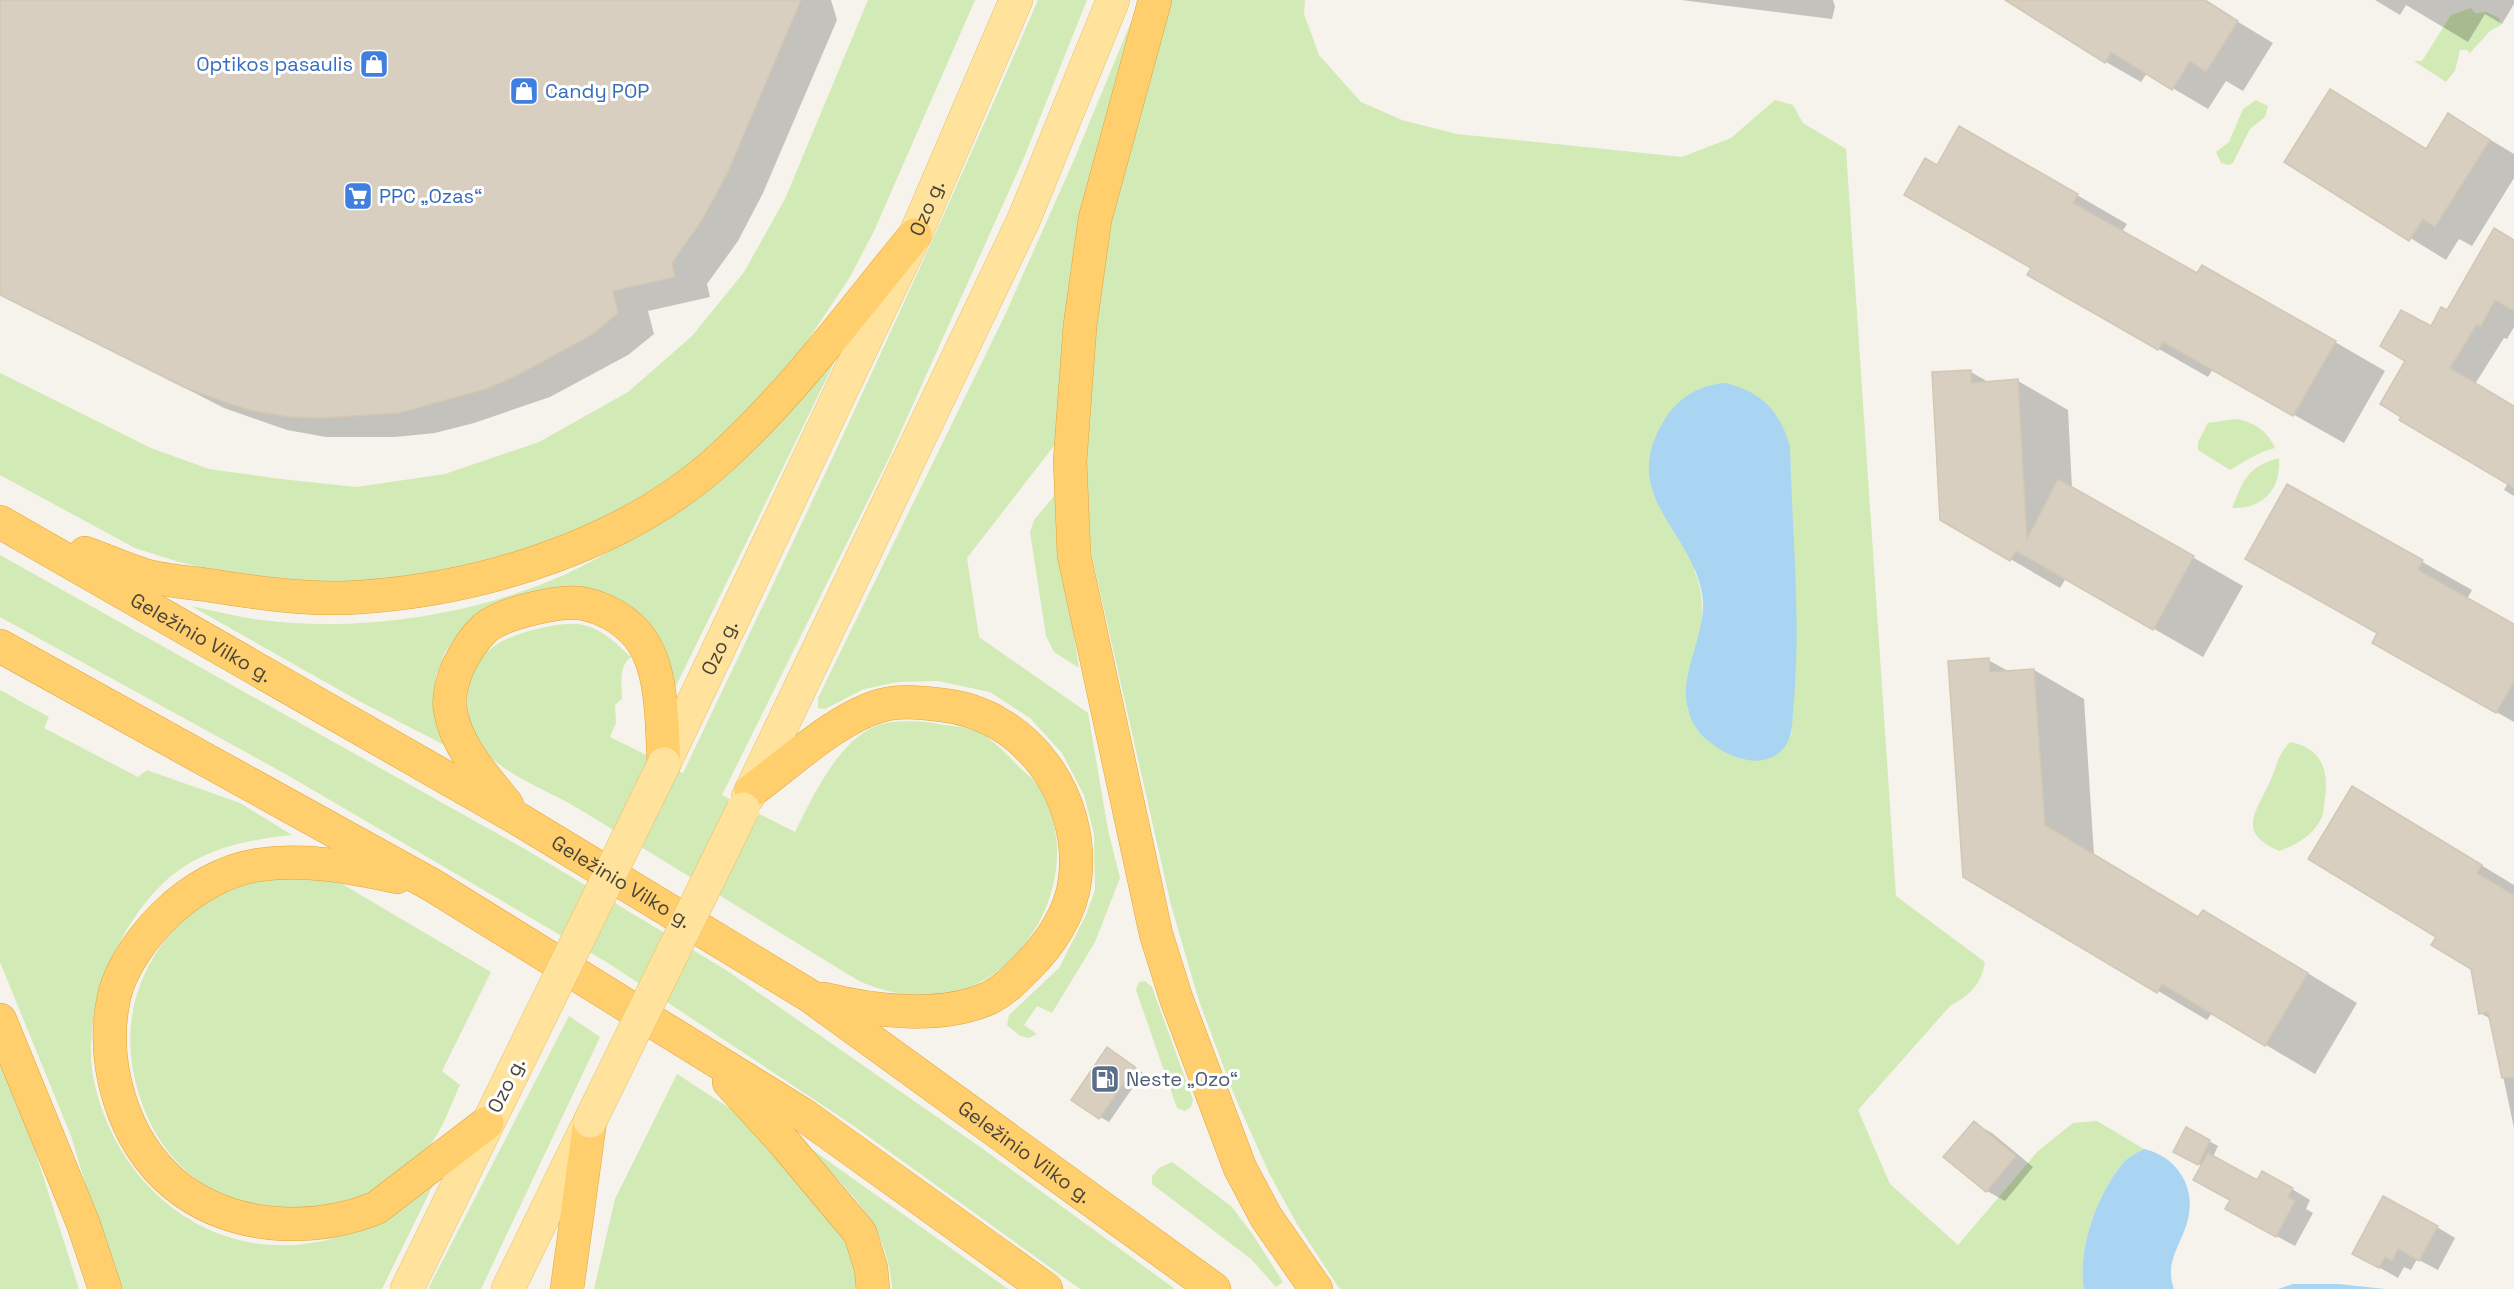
<svg xmlns="http://www.w3.org/2000/svg" width="2514" height="1289" viewBox="0 0 2514 1289" font-family="'Space Grotesk',sans-serif">
<rect width="100%" height="100%" fill="#f6f3ec"/>
<path fill="#d2eab5" fill-rule="evenodd" d="M 868,0 L 975,0 L 875,229 L 850,277 L 780,382 L 712,452 L 608,519 L 474,568 L 328,587 L 230,574 L 179,562 L 135,548 L 0,475 L 0,373 L 151,448 L 209,469 L 281,479 L 356,487 L 445,474 L 539,442 L 628,392 L 692,336 L 744,272 L 785,199 Z
M 1038,0 L 1087,0 L 1023,160 L 887,462 L 722,795 L 795,832 C 812,798 838,741 876,726 C 894,719 926,721 944,725 C 953,726 966,727 975,730 C 989,736 1006,753 1017,765 C 1024,772 1034,779 1039,788 C 1078,850 1050,936 992,975 C 952,1003 902,1000 859,981 C 765,924 673,866 579,809 C 547,789 500,775 477,742 C 469,731 467,718 467,704 C 468,656 495,639 537,629 C 550,626 564,623 578,624 C 600,627 615,642 631,657 C 618,667 622,684 622,699 L 615,705 L 616,723 L 610,737 L 683,773 C 806,517 926,261 1038,0 Z
M 1140,0 L 1074,272 L 1061,359 L 1057,442 L 967,558 L 979,637 L 1088,713 L 1108,830 L 1120,878 L 1095,942 L 1052,1013 L 1037,1006 L 1024,1025 L 1037,1034 L 1029,1038 L 1020,1036 L 1007,1025 L 1009,1015 L 1059,968 L 1086,915 L 1095,890 L 1094,834 L 1084,795 L 1062,753 L 1030,718 L 990,692 L 938,681 L 898,682 L 864,689 L 825,709 L 818,708 L 818,698 L 1005,315 L 1074,160 Z
M 1165,0 L 1305,0 L 1304,14 L 1319,55 L 1361,102 L 1402,120 L 1457,134 L 1682,157 L 1731,138 L 1775,100 L 1793,105 L 1803,123 L 1846,149 L 1896,896 L 1985,962 C 1981,985 1970,995 1950,1006 L 1858,1110 L 1890,1184 L 1958,1245 L 2038,1151 L 2073,1123 L 2097,1121 L 2144,1149 C 2138,1152 2130,1156 2125,1161 C 2098,1191 2077,1249 2084,1289 L 1340,1289 L 1337,1285 L 1297,1224 L 1269,1173 L 1235,1097 L 1199,1001 L 1171,905 L 1089,543 L 1080,458 L 1107,207 ZM 1790,447 L 1796,669 L 1791,735 L 1722,750 C 1704,737 1693,728 1687,706 C 1694,663 1713,612 1694,570 Z
M 2471,8 L 2475,13 L 2487,12 L 2499,18 L 2501,25 L 2490,31 L 2469,54 L 2468,50 L 2460,50 L 2455,71 L 2446,82 L 2414,61 L 2422,61 L 2451,15 Z
M 2256,100 L 2268,106 L 2265,117 L 2250,129 L 2233,163 L 2229,165 L 2221,163 L 2216,152 L 2229,142 L 2243,109 Z
M 840,351 L 674,690 L 648,625 L 635,610 L 616,597 L 590,589 L 491,609 L 462,629 L 445,652 L 436,677 L 435,695 L 448,747 L 359,701 L 191,606 C 214,611 238,617 262,620 C 375,635 523,608 619,545 C 645,529 668,503 691,483 C 741,439 790,395 840,351 Z
M 2235,419 C 2254,422 2267,430 2275,448 C 2258,452 2244,462 2230,470 L 2198,450 L 2198,442 L 2208,423 Z
M 2279,458 C 2281,489 2264,509 2232,508 C 2244,479 2247,467 2279,458 Z
M 1060,489 L 1067,590 L 1079,668 L 1054,652 L 1046,636 L 1030,532 L 1034,520 Z
M 0,555 L 530,852 L 726,970 L 983,1149 L 1175,1289 L 1080,1289 L 851,1124 L 608,963 L 289,776 L 0,617 Z
M 0,690 L 49,717 L 44,728 L 138,777 L 147,770 L 240,803 L 292,835 C 255,839 220,845 188,864 C 125,902 78,1009 94,1081 C 119,1196 225,1273 341,1236 C 377,1225 407,1198 437,1177 L 382,1289 L 117,1289 L 71,1136 L 0,962 Z
M 2290,742 C 2321,748 2329,769 2325,798 C 2324,804 2324,812 2322,817 C 2315,834 2295,846 2279,851 C 2234,831 2258,811 2271,779 C 2278,763 2277,756 2290,742 Z
M 277,875 L 332,878 L 491,972 L 442,1071 L 460,1085 C 450,1106 441,1135 424,1152 C 413,1163 376,1192 363,1199 C 355,1203 345,1203 336,1205 C 274,1219 206,1202 166,1149 C 149,1126 138,1098 133,1070 C 118,988 166,914 242,884 C 253,879 266,878 277,875 Z
M 1145,981 L 1152,987 L 1193,1100 L 1191,1107 L 1185,1111 L 1177,1108 L 1136,990 L 1139,982 Z
M 569,1016 L 600,1037 L 481,1289 L 428,1289 Z
M 0,1057 L 24,1116 L 79,1289 L 0,1289 Z
M 677,1074 L 740,1115 L 764,1136 L 850,1248 L 859,1289 L 594,1289 L 615,1199 Z
M 803,1143 L 1008,1289 L 892,1289 C 888,1222 846,1189 803,1143 Z
M 1172,1162 L 1231,1206 L 1251,1232 L 1283,1282 L 1276,1287 L 1251,1259 L 1152,1184 L 1152,1176 L 1159,1168 Z"/>
<path fill="#a9d4f2" d="M 1725,383 C 1762,392 1780,411 1790,447 C 1792,531 1801,617 1794,701 C 1792,715 1794,732 1786,745 C 1771,768 1741,762 1721,750 C 1705,740 1692,728 1688,709 C 1678,672 1709,632 1702,593 C 1690,528 1617,495 1665,419 C 1679,397 1700,385 1725,383 Z
M 2144,1149 C 2174,1156 2194,1182 2189,1214 C 2185,1241 2163,1260 2174,1289 L 2084,1289 C 2077,1249 2098,1191 2125,1161 C 2130,1156 2138,1152 2144,1149 Z
M 2293,1284 L 2339,1284 L 2385,1289 L 2278,1289 Z"/>
<path fill="#0003" d="M 0,0 L 831,0 L 837,20 L 763,193 L 738,241 L 707,284 L 710,297 L 648,311 L 654,334 L 628,355 L 550,397 L 474,423 L 435,433 L 395,437 L 326,437 L 287,430 L 224,408 L 0,293 Z
M 1681,0 L 1833,0 L 1835,7 L 1832,19 Z
M 2027,0 L 2205,2 L 2273,43 L 2243,91 L 2226,81 L 2208,109 L 2147,73 L 2141,82 L 2106,62 Z
M 2375,0 L 2514,0 L 2514,4 L 2502,24 L 2485,14 L 2468,42 L 2406,5 L 2400,15 Z
M 2330,91 L 2427,150 L 2449,115 L 2514,154 L 2514,178 L 2472,246 L 2459,239 L 2446,260 L 2286,161 Z
M 1937,167 L 2077,195 L 2127,224 L 2122,232 L 2197,275 L 2335,342 L 2385,371 L 2344,443 L 2213,369 L 2208,377 L 2029,275 L 2033,267 Z
M 2514,241 L 2514,327 L 2507,339 L 2504,338 L 2475,384 L 2514,407 L 2514,496 L 2504,490 L 2508,483 L 2401,420 L 2431,328 Z
M 1971,372 L 1990,383 L 2018,381 L 2068,410 L 2072,488 L 2243,586 L 2203,657 L 2066,578 L 2060,588 L 1942,519 Z
M 2288,486 L 2472,590 L 2467,599 L 2514,626 L 2514,722 L 2424,671 L 2379,633 Z
M 1988,660 L 2010,672 L 2034,670 L 2084,699 L 2094,855 L 2199,918 L 2253,940 L 2357,1003 L 2315,1074 L 2212,1013 L 2207,1020 L 1965,876 Z
M 2402,817 L 2514,885 L 2514,1128 L 2491,1019 L 2480,1013 L 2472,968 L 2438,936 Z
M 1116,1054 L 1143,1073 L 1109,1122 L 1100,1117 Z
M 1974,1123 L 1992,1133 L 2033,1167 L 2005,1201 L 1987,1191 Z
M 2187,1129 L 2218,1146 L 2213,1157 L 2258,1182 L 2292,1189 L 2310,1200 L 2306,1209 L 2313,1213 L 2295,1246 L 2245,1219 L 2202,1166 L 2184,1156 Z
M 2437,1227 L 2455,1238 L 2438,1270 L 2417,1259 L 2411,1270 L 2404,1267 L 2398,1278 L 2354,1253 Z"/>
<path fill="#d8cfc1" stroke="#d3c7b4" stroke-width="1.5" d="M 0,0 L 801,0 L 728,172 L 702,220 L 672,263 L 675,277 L 613,291 L 618,313 L 592,335 L 514,377 L 486,389 L 399,413 L 321,418 L 289,417 L 249,410 L 216,399 L 186,388 L 0,295 Z
M 2005,0 L 2205,0 L 2238,21 L 2206,72 L 2190,61 L 2172,90 L 2111,52 L 2105,63 Z
M 2330,89 L 2426,149 L 2448,113 L 2490,140 L 2435,227 L 2423,219 L 2409,241 L 2284,162 Z
M 1959,126 L 2078,194 L 2073,203 L 2197,273 L 2202,265 L 2336,341 L 2293,416 L 2163,342 L 2158,350 L 2099,316 L 2027,275 L 2031,268 L 1904,195 L 1925,158 L 1937,165 Z
M 2494,228 L 2514,240 L 2514,311 L 2495,300 L 2481,326 L 2477,324 L 2450,368 L 2514,406 L 2514,488 L 2399,420 L 2401,417 L 2380,404 L 2405,361 L 2380,346 L 2401,310 L 2431,326 L 2441,307 L 2447,310 Z
M 1971,370 L 1971,383 L 2018,379 L 2027,539 L 2058,479 L 2194,556 L 2153,630 L 2016,551 L 2010,561 L 1940,520 L 1932,372 Z
M 2287,484 L 2423,560 L 2418,570 L 2514,624 L 2514,681 L 2496,713 L 2372,643 L 2377,633 L 2245,559 Z
M 1989,658 L 1990,672 L 2034,669 L 2045,825 L 2198,917 L 2203,910 L 2308,973 L 2265,1046 L 2162,984 L 2157,993 L 1963,877 L 1948,661 Z
M 2352,786 L 2482,865 L 2477,873 L 2514,895 L 2514,1077 L 2502,1078 L 2488,1012 L 2479,1014 L 2471,969 L 2431,945 L 2436,937 L 2308,859 Z
M 1107,1047 L 1135,1067 L 1099,1119 L 1071,1100 Z
M 1974,1121 L 2016,1156 L 1986,1192 L 1943,1157 Z
M 2186,1127 L 2210,1140 L 2198,1165 L 2173,1152 Z
M 2208,1153 L 2257,1180 L 2262,1171 L 2293,1188 L 2288,1197 L 2295,1201 L 2276,1237 L 2225,1209 L 2230,1200 L 2193,1180 Z
M 2383,1196 L 2438,1226 L 2419,1261 L 2398,1249 L 2392,1261 L 2385,1257 L 2379,1268 L 2352,1254 Z"/>
<g fill="none" stroke-linecap="round" stroke-linejoin="round">
<g stroke="#e6c16a" stroke-width="34">
<g id="major">
<path id="s1" d="M 664,764 L 915,235 L 1016,0"/>
<path d="M 748,797 L 1024,219 L 1113,0"/>
<path d="M 407,1289 L 512,1074"/>
<path d="M 508,1289 L 586,1129"/>
</g>
</g>
<g stroke="#e0a43c" stroke-width="34">
<g id="highway">
<path d="M 1155,0 L 1095,219 L 1080,326 L 1070,461 L 1074,555 L 1156,934 L 1176,998 L 1240,1168 L 1266,1217 L 1316,1289"/>
<path id="s2" d="M 0,522 L 520,820 L 810,996 L 1214,1289"/>
<path d="M 85,553 C 105,560 124,569 144,575 C 164,581 187,582 207,585 C 258,593 311,601 362,597 C 487,588 626,544 720,459 C 793,393 853,310 915,235"/>
<path d="M 0,646 L 432,885 L 805,1116 L 1046,1289"/>
<path d="M 751,791 C 788,764 839,716 883,705 C 901,700 923,703 942,705 C 1027,714 1085,797 1075,880 C 1071,913 1050,944 1028,966 C 1016,978 1004,991 989,998 C 942,1020 872,1011 824,999"/>
<path d="M 507,805 C 484,776 456,747 450,709 C 448,697 453,680 457,669 C 464,654 472,640 485,628 C 503,613 562,599 585,604 C 602,608 620,617 633,630 C 665,662 661,723 664,764"/>
<path d="M 397,877 C 351,867 305,858 258,865 C 224,870 191,890 167,913 C 145,934 121,966 114,997 C 100,1062 122,1140 174,1184 C 230,1230 311,1234 376,1208 L 487,1123"/>
<path d="M 0,1020 L 83,1223 L 105,1289"/>
<path d="M 729,1082 L 782,1140 L 860,1233 L 871,1268 L 873,1289"/>
<path d="M 567,1289 L 590,1121"/>
</g>
</g>
<use href="#major" stroke="#ffe39c" stroke-width="33"/>
<use href="#highway" stroke="#ffcf6e" stroke-width="33"/>
<g stroke="#e6c16a" stroke-width="34" stroke-linecap="butt">
<path id="major-bridge" d="M 512,1074 L 664,764
M 590,1121 L 743,809"/>
</g>
<use href="#major-bridge" stroke="#ffe39c" stroke-width="33"/>
</g>
<defs>
<g id="shop-square" transform="scale(1.5)"><rect x="-9" y="-9" width="18" height="18" rx="4" fill="#3f7fe0" stroke="#fff"/><path d="M-5-2.5h2.3a2.7 3.5 0 0 1 5.4 0H5L5.5 6h-11ZM-1.5-2.5h3a1.5 2.3 0 0 0-3 0Z" fill="#fff"/></g>
<g id="supermarket-square" transform="scale(1.5)"><rect x="-9" y="-9" width="18" height="18" rx="4" fill="#3f7fe0" stroke="#fff"/><path d="M-6-5.5h2.5l.6 2H6L4.5 2H-2.5L-4.4-4H-6ZM-1.5 3.2a1.3 1.3 0 1 0 .1 0ZM3 3.2a1.3 1.3 0 1 0 .1 0Z" fill="#fff"/></g>
<g id="fuel-square" transform="scale(1.5)"><rect x="-9" y="-9" width="18" height="18" rx="4" fill="#5c6f8a" stroke="#fff"/><path d="M-5.5-6h7V0h2V4h1.3V-2.5L3-4.5l.8-.8L6-3V5H2.5V1h-1V6h-7ZM-4.2-4.7v3.2H.2V-4.7Z" fill="#fff"/></g>
</defs>
<g fill-rule="evenodd">
<use href="#shop-square" x="374" y="64"/>
<use href="#shop-square" x="524" y="91"/>
<use href="#supermarket-square" x="358" y="196"/>
<use href="#fuel-square" x="1105" y="1079"/>
</g>
<g text-anchor="middle" dominant-baseline="central" stroke-width="6" stroke-linejoin="round" paint-order="stroke">
<g font-size="20" fill="#366cbe" stroke="#fff" text-anchor="start">
<text x="353" y="64" text-anchor="end">Optikos pasaulis</text>
<text x="545" y="91">Candy POP</text>
<text x="379" y="196">PPC „Ozas“</text>
</g>
<g font-size="20" fill="#4b4439" stroke="#fff">
<text stroke="none"><textPath href="#s1" startOffset="615">Ozo g.</textPath></text>
<text stroke="none"><textPath href="#s2" startOffset="232">Geležinio Vilko g.</textPath></text>
<text stroke="none"><textPath href="#s1" startOffset="129">Ozo g.</textPath></text>
<text stroke="none"><textPath href="#s2" startOffset="718">Geležinio Vilko g.</textPath></text>
<text transform="translate(506 1085) rotate(-63)">Ozo g.</text>
<text stroke="none"><textPath href="#s2" startOffset="1204">Geležinio Vilko g.</textPath></text>
</g>
<g font-size="20" fill="#4e5e75" stroke="#fff" text-anchor="start">
<text x="1126" y="1079">Neste „Ozo“</text>
</g>
</g>
</svg>
